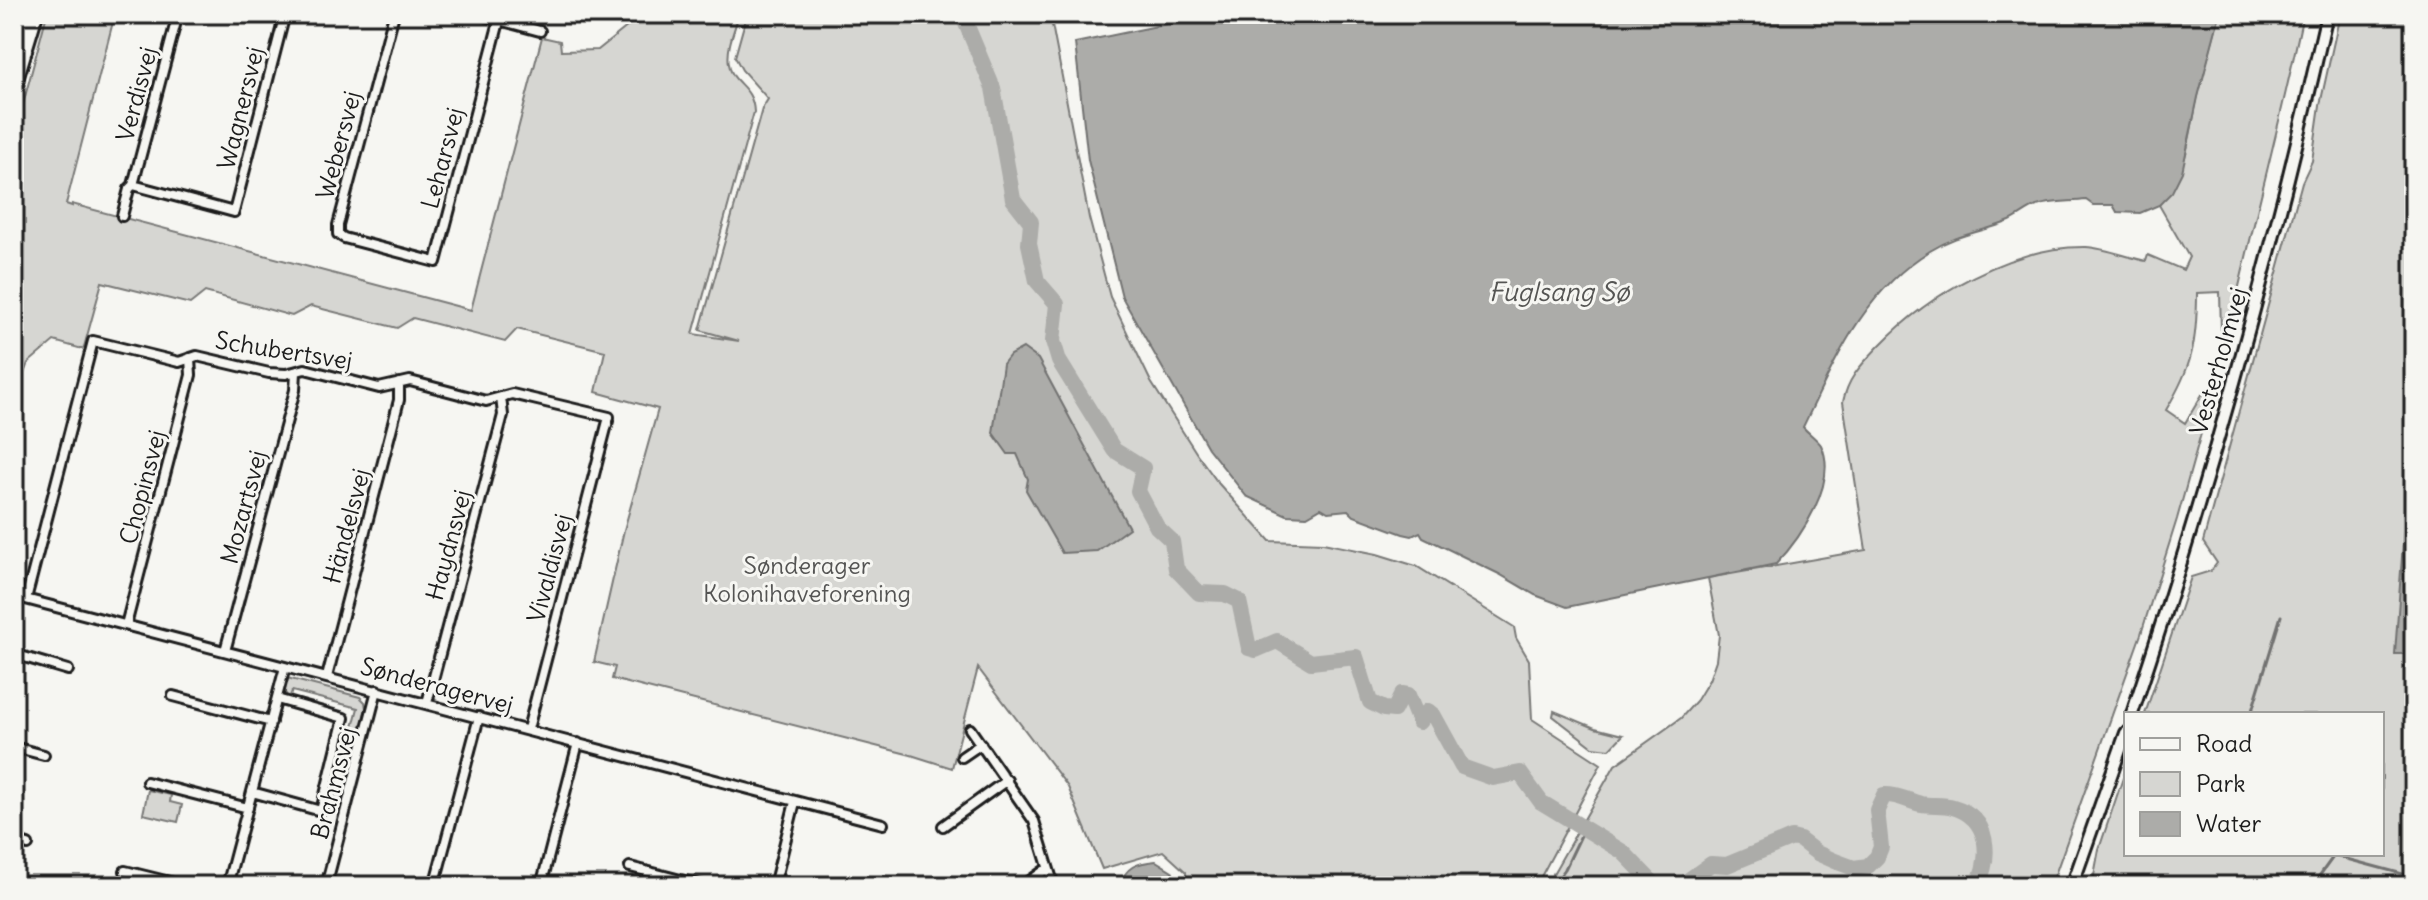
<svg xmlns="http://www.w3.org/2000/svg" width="2428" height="900" viewBox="0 0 2428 900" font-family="Delius,sans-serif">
<rect width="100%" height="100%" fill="#f6f6f2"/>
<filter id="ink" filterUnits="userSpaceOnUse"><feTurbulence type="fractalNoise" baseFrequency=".0125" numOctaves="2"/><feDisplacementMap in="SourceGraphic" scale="16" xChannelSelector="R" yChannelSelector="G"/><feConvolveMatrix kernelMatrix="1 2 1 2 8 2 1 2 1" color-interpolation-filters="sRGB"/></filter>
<g filter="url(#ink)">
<path fill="#d6d6d2" stroke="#797977" stroke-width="2" d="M 47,14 L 115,14 L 66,204 L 72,206 L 72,204 L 471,310 L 542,37 L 560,41 L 561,51 L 598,50 L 643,14 L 739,14 C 735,29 726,48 729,64 C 732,85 753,85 754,112 L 693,334 L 739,341 L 700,330 L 762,109 L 768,99 L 742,70 L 735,57 L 747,14 L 1050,14 L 1089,218 L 1110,297 L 1151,382 L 1197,454 L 1219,484 L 1270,541 L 1323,543 L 1377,554 L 1416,566 L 1514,627 L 1516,638 L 1529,660 L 1532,719 L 1601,764 L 1536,886 L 1186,886 L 1186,872 L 1163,851 L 1102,869 L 1068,787 L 978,668 L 952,768 L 911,755 L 612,679 L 615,667 L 594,662 L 624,530 L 658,409 L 596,392 L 605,351 L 517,329 L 505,342 L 413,318 L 397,328 L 311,306 L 292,316 L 205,292 L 190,304 L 102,282 L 84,347 L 82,349 L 54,341 L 28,363 L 21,381 L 19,381 L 14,399 L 14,138 Z
M 2220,14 L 2303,14 C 2281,121 2252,227 2228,334 L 2221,332 L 2220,292 L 2197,293 C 2197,343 2192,367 2166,410 L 2185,423 L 2203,393 L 2212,394 L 2177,519 L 2141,634 L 2051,886 L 1546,886 L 1615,765 L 1681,718 L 1697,700 L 1709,680 L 1716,660 L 1719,635 L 1708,578 L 1866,550 L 1843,402 C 1848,377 1862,364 1879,346 C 1929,294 2011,246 2086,247 C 2105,248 2127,257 2146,261 L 2148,255 L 2183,270 L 2189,257 L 2159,205 C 2187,176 2189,137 2197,100 C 2204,71 2212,43 2220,14 Z
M 2340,14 L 2414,14 L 2414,886 L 2092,886 L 2099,849 L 2126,769 L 2126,854 L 2382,854 L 2382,714 L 2145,714 L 2191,577 L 2211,571 L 2217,563 L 2203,542 L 2302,182 L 2312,161 L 2320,105 Z
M 287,678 L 360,697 L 365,702 L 366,708 L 338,815 L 331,812 L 358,708 L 292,691 L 289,699 L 284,691 Z
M 1554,711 L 1595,728 L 1623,735 L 1610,749 L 1593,747 L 1553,716 Z
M 148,790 L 171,795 L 170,802 L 182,805 L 178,822 L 143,814 Z"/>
<path fill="#acaca9" stroke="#727271" stroke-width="2" d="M 1215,14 L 2220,14 L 2198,97 L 2182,172 L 2172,192 L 2159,205 L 2140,213 L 2117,212 L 2113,205 L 2093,205 L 2086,200 C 2071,202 2052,201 2037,206 C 2028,209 2019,217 2010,221 C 1983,232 1957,234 1930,251 C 1863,292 1836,359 1803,427 C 1808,433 1817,439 1821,445 C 1839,482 1800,539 1776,564 L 1567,607 L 1535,595 L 1499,574 L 1423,537 L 1420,532 L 1412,536 L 1403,534 L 1354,516 L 1348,510 L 1328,512 L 1321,508 L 1307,516 L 1287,515 L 1246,496 L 1208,448 L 1122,297 L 1088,160 L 1075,43 Z
M 1023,348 L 1038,359 L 1129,528 L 1097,551 L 1062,553 L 1026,490 L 1028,479 L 1017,454 L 1008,454 L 993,433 L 1003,364 L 1010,355 Z
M 2414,390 L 2414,654 L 2395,654 Z
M 1156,861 L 1172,871 L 1178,886 L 1120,886 C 1125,866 1137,863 1156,861 Z"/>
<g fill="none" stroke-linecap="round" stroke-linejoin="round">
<path stroke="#727271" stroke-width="3" d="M 2251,714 L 2281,616
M 2328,854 L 2414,877
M 1553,886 L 1565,869 L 1584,829
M 2312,886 L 2333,857"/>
<path stroke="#acaca9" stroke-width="16" d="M 962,14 L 993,88 L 1013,199 L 1031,222 L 1029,244 L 1037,281 L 1057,304 L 1053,341 L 1059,361 L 1114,450 L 1143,468 L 1138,491 L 1157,527 L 1172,541 L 1176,569 L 1199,593 L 1225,594 L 1239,601 L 1249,648 L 1256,650 L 1277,641 L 1311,662 L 1356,657 L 1370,702 L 1384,709 L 1394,710 L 1402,694 L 1408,695 L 1419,722 L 1428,711 L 1434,716 L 1462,767 L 1493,778 L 1520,773 L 1541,802 L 1623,852 L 1656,886
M 1680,886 L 1711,864 L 1727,865 L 1792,838 L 1800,840 L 1817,853 L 1835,861 L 1854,868 L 1868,866 L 1877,857 L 1881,847 L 1877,810 L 1884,795 C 1897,794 1908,801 1921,804 C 1931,806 1943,804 1953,807 C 1991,818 1991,857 1977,886"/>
<g stroke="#1c1c1c" stroke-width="14">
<path id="minor" d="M 178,14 L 133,185 L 234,212 L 285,14
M 394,14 L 338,225 L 338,234 L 344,238 L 436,262 L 501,14
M 477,14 L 540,31
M 122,216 L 129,189 L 133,185
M 14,596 L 883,824
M 26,599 L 93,341 L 179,362 L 197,356 L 269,373 L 286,374 L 305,369 L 379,388 L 410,381 L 486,401 L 512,394 L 609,417 L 528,729
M 126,625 L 191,375 L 190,358
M 225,651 L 295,390 L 296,372
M 14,654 L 68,670
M 327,677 L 399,400 L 399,383
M 173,696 L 271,722
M 427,703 L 503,415 L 501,397
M 970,729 L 1034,821 L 1054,886
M 14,747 L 44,755
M 962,757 L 981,744
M 147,782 L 248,808
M 252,792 L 321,811 L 344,718 L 277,699
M 943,826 L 1007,780
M 14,841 L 28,845
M 630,867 L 704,886
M 125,871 L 186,886
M 227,886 L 285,667
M 326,886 L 377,690
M 434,886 L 479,717
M 541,886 L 578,743
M 774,886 L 795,802
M 1023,886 L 1048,868"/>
</g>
<g stroke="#1c1c1c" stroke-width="16">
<path id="tertiary" d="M 22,48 L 26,14
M 14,90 L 37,14
M 2132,714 C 2209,484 2274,250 2327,14
M 2072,886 L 2126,733"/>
</g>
<use href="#minor" stroke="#f6f6f2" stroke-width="8"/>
<use href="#tertiary" stroke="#f6f6f2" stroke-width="10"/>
</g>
</g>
<g text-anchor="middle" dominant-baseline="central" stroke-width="6" stroke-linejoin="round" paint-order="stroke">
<g font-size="24" fill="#1c1c1c" stroke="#f6f6f2">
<text transform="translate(136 94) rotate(-75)">Verdisvej</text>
<text transform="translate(240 108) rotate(-76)">Wagnersvej</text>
<text transform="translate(338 145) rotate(-75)">Webersvej</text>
<text transform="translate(442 158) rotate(-75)">Leharsvej</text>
<text transform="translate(284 350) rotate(9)">Schubertsvej</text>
<text transform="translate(2218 361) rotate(-74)">Vesterholmvej</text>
<text transform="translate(142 487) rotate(-75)">Chopinsvej</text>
<text transform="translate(243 507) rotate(-75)">Mozartsvej</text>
<text transform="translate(346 526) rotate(-75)">Händelsvej</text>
<text transform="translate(448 545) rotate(-75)">Haydnsvej</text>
<text transform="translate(549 568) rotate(-75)">Vivaldisvej</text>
<text transform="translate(437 685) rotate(15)">Sønderagervej</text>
<text transform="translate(333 783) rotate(-75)">Brahmsvej</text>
</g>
<g font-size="24" fill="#545453" stroke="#f6f6f2">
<text x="807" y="565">Sønderager<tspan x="807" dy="28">Kolonihaveforening</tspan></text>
</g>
<g font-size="26" font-style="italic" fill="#565654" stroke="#f6f6f2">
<text x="1559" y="291">Fuglsang Sø</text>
</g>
</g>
<rect width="2428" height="900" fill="none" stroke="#f6f6f2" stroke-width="48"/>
<rect x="24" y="24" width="2380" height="852" fill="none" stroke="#1c1c1c" stroke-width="3" filter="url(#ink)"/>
<rect x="2124" y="712" width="260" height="144" fill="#f6f6f2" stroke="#9f9f9c" stroke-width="2"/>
<rect x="2140" y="738" width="40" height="12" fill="#f6f6f2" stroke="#9f9f9c" stroke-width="2"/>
<text x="2196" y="752" font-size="24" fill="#1c1c1c">Road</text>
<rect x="2140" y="772" width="40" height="24" fill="#d6d6d2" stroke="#9f9f9c" stroke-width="2"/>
<text x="2196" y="792" font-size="24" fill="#1c1c1c">Park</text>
<rect x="2140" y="812" width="40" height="24" fill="#acaca9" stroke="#9f9f9c" stroke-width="2"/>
<text x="2196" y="832" font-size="24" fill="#1c1c1c">Water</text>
</svg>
